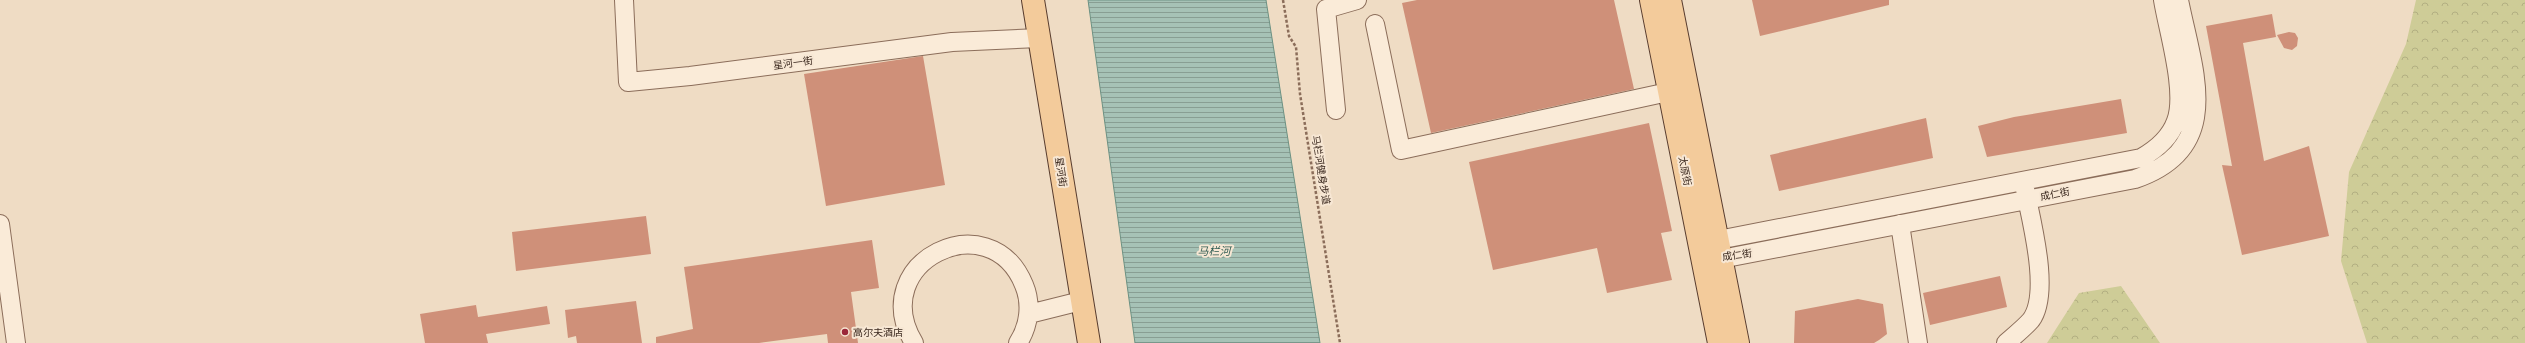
<svg xmlns="http://www.w3.org/2000/svg" width="2525" height="343" viewBox="0 0 2525 343" font-family="'Roboto Serif','Noto Sans SC',serif">
<defs>
<pattern id="forest-crowns" width="20" height="18" patternUnits="userSpaceOnUse"><rect width="20" height="18" fill="#cecc97"/><path d="M2 6a3 3 0 1 1 6 0M12 15a3 3 0 1 1 6 0" fill="none" stroke="#b2af82"/></pattern>
<pattern id="water-rules" width="6" height="5" patternUnits="userSpaceOnUse"><rect width="6" height="5" fill="#a6c2b6"/><path d="M0 2.5h6" fill="none" stroke="#889e93"/></pattern>
</defs>
<rect width="100%" height="100%" fill="#efdcc4"/>
<path fill="url(#forest-crowns)" d="M 2416,0 L 2525,0 L 2525,343 L 2367,343 L 2341,261 L 2349,172 L 2406,44 Z
M 2121,286 L 2160,343 L 2047,343 L 2079,293 Z"/>
<path fill="url(#water-rules)" stroke="#6c9183" d="M 1088,0 L 1266,0 L 1320,343 L 1135,343 Z"/>
<path fill="#cf9079" d="M 1417,0 L 1614,0 L 1634,89 L 1431,133 L 1402,3 Z
M 1752,0 L 1889,0 L 1889,5 L 1760,36 Z
M 2272,14 L 2276,37 L 2243,43 L 2264,161 L 2309,146 L 2329,236 L 2242,255 L 2222,165 L 2232,166 L 2206,26 Z
M 2289,32 L 2295,33 L 2298,38 L 2297,46 L 2292,50 L 2284,48 L 2277,35 Z
M 923,56 L 945,185 L 826,206 L 804,74 Z
M 2121,99 L 2127,133 L 1987,157 L 1978,126 L 2014,117 Z
M 1926,118 L 1933,158 L 1779,191 L 1770,155 Z
M 1649,123 L 1672,231 L 1661,233 L 1672,280 L 1607,293 L 1597,248 L 1493,270 L 1469,162 Z
M 646,216 L 651,254 L 516,271 L 512,232 Z
M 872,240 L 879,288 L 851,292 L 858,343 L 828,343 L 827,334 L 759,343 L 656,343 L 656,337 L 693,329 L 684,267 Z
M 2000,276 L 2007,307 L 1930,325 L 1923,293 Z
M 1858,299 L 1883,304 L 1887,334 L 1879,340 L 1874,343 L 1794,343 L 1795,311 Z
M 636,301 L 642,343 L 577,343 L 576,336 L 568,338 L 565,310 Z
M 476,305 L 478,317 L 547,306 L 550,324 L 486,334 L 488,343 L 425,343 L 420,314 Z"/>
<g fill="none" stroke-linecap="round" stroke-linejoin="round">
<g stroke="#8b6d5a" stroke-width="20">
<path id="minor" d="M 624,0 L 628,82 L 690,76 L 952,42 L 1039,38
M 1375,24 L 1401,150 L 1682,89
M 1336,110 L 1326,9 L 1357,0
M 0,224 L 16,343
M 1900,224 L 1918,343
M 1708,248 L 1718,240 L 2141,158 C 2157,149 2170,138 2176,121 C 2187,92 2168,31 2163,0
M 1710,256 L 1721,259 L 2135,179 C 2226,148 2193,71 2179,0
M 1029,314 L 1081,301
M 914,343 C 865,262 990,201 1024,285 C 1032,304 1029,326 1018,343
M 2006,343 C 2014,336 2024,328 2031,320 C 2051,293 2031,220 2025,189"/>
</g>
<g stroke="#583c2e" stroke-width="24">
<path id="major" d="M 1033,0 L 1089,343
M 1651,0 L 1719,343
M 1670,0 L 1738,343"/>
</g>
<path stroke="#8b6d5a" stroke-width="2.5" stroke-dasharray="3 2" stroke-linecap="butt" d="M 1283,0 L 1289,36 L 1296,47 L 1300,94 L 1340,343"/>
<use href="#minor" stroke="#faebd8" stroke-width="18"/>
<use href="#major" stroke="#f3cb9b" stroke-width="22"/>
</g>
<circle fill="#9b283a" stroke="#f7e7d4" stroke-width="1.5" cx="845" cy="332" r="4"/>
<g text-anchor="middle" dominant-baseline="central" stroke-width="4" stroke-linejoin="round" paint-order="stroke">
<g font-size="10" fill="#3a281e" stroke="#f7e7d4">
<text transform="translate(793 63) rotate(-8)">星河一街</text>
<text transform="translate(1321 170) rotate(81)">马栏河健身步道</text>
<text transform="translate(1685 171) rotate(79)">太原街</text>
<text transform="translate(1061 172) rotate(81)">星河街</text>
<text transform="translate(2055 194) rotate(-11)">成仁街</text>
<text transform="translate(1737 255) rotate(-8)">成仁街</text>
</g>
<g font-size="10" fill="#3a281e" stroke="#f7e7d4" text-anchor="start">
<text x="853" y="332">高尔夫酒店</text>
</g>
<g font-size="11" font-style="italic" fill="#2d5a51" stroke="#f7e7d4">
<text x="1214" y="251">马栏河</text>
</g>
</g>
</svg>
